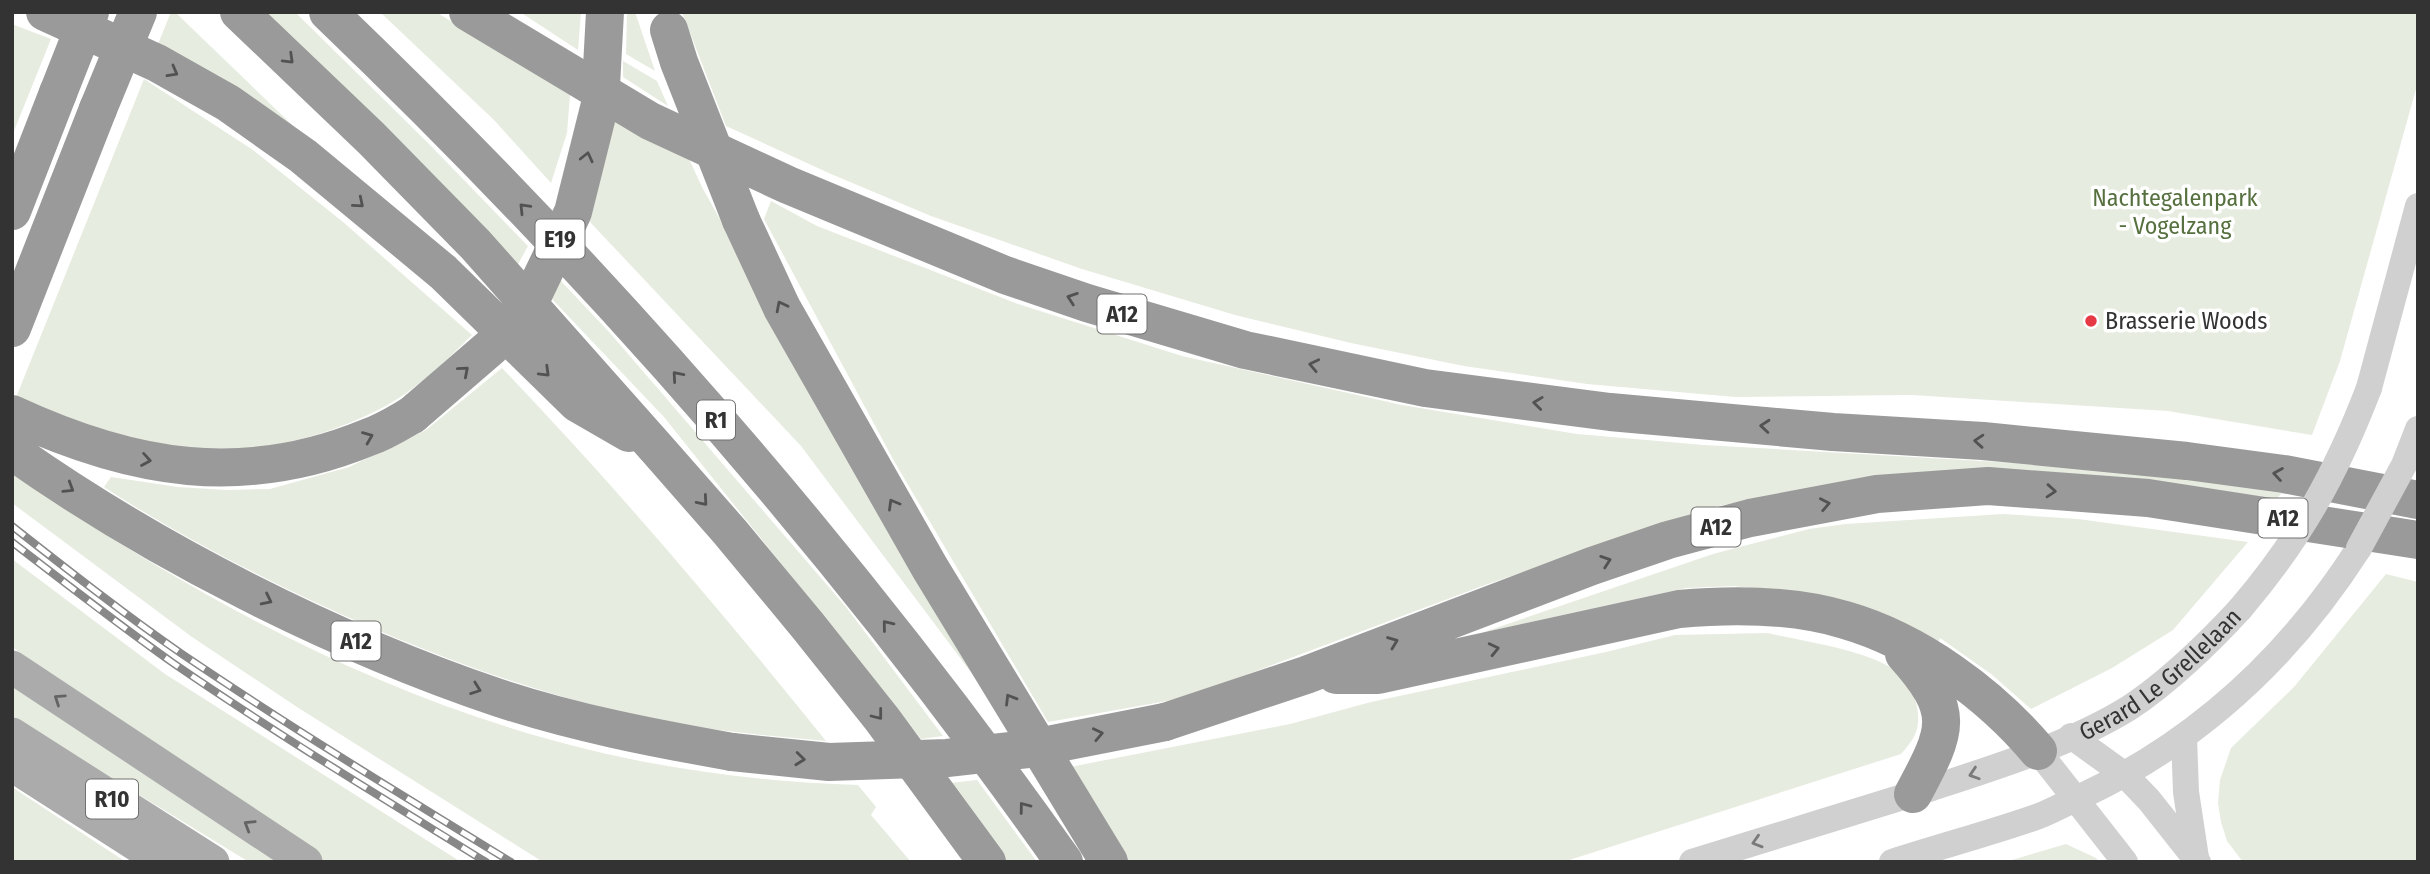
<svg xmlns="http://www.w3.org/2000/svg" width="2430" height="874" viewBox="0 0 2430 874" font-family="'Fira Sans Condensed',sans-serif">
<rect width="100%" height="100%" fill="#fff"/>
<path fill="#e6ecdf" d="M 171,12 L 175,12 L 313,145 L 156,49 Z
M 265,12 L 295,12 L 428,143 L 528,246 L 517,266 Z
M 380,12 L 436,12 L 570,95 L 567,133 L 551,183 L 494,120 Z
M 520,12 L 581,12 L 578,50 Z
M 627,12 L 635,12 L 655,71 L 626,54 Z
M 682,12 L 2418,12 L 2418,82 L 2340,361 L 2312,435 L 2168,411 L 1912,395 L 1735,397 L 1587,384 L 1464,366 L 1351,343 L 1235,315 L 1082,269 L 931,216 L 831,174 L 726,126 Z
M 12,24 L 51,39 L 12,136 Z
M 623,61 L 657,81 L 668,106 L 623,77 Z
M 144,79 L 253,150 L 343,222 L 472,335 C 445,362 415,391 380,409 C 296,452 212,459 120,438 C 88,431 47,411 15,400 Z
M 614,117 L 689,159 L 702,187 L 973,675 L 801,446 L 590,222 Z
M 771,201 L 817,226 L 1018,304 L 1182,356 L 1402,405 L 1577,434 L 1704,445 L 2053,465 L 2141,473 L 2283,492 L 2275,500 L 1797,490 L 1709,508 L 1485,585 L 1184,698 L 1048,722 L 894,461 L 764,219 Z
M 560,280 L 610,333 L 846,607 L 943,736 L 921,739 L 664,417 L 551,298 Z
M 502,368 C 616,487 723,613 826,741 C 773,736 720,732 668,722 C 534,696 407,647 285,588 C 222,557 162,525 104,487 L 111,477 L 178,487 L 226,490 L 270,489 L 349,467 L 426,430 Z
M 12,472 C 186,593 378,698 586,749 C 675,771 767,782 858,785 L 876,807 L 871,815 L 911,862 L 543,862 L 297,707 L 192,637 L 12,503 Z
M 2003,514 L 2078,519 L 2248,542 L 2173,630 L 2112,668 L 2031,709 L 1991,674 L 1940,638 L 1937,646 L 1800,594 L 1734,586 L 1686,588 L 1481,633 L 1713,554 L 1809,529 L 1846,524 Z
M 12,559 L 165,674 L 461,862 L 318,862 L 12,647 Z
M 2386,574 L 2418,582 L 2418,862 L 2243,862 L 2227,841 L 2221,822 L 2218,803 L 2220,780 L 2231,748 L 2294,687 Z
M 1768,633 C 1804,642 1872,650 1900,674 C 1909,681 1915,696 1917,707 C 1921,729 1915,738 1901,754 L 1563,862 L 1128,862 L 1070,767 L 1290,724 L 1371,702 L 1606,652 L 1675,635 Z
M 12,679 L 285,862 L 249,862 L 33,730 L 12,716 Z
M 977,780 L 1037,862 L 1007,862 L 950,783 Z
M 12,787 L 126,862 L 12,862 Z
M 2066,844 L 2096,858 L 2099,862 L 2005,862 Z"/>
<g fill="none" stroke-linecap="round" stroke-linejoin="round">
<g stroke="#d0d0d0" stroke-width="26">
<path d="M 2369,388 L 2418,206"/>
<path d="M 2071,736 L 2125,775 L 2149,800 L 2198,862"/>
<path d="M 2184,737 L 2186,792 L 2196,858"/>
<path d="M 2038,751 L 2125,862"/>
<path id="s1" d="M 1692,862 C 1772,837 1852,813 1932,788 C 1996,767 2071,744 2129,708 C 2166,684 2210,642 2240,609"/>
<path d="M 1892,862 C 1941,846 1991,833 2039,816 C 2054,810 2068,802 2082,796 C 2199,741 2290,656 2359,548"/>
</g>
<path stroke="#ababab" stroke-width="33" d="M 12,667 L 306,862
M 12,734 L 213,862
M 12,765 L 163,862"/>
<path stroke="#9a9a9a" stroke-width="38" d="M 45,12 L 157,63 L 228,103 L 303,156 L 443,272 L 577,403 L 629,433
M 239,12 L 371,138 L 475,244 L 658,450 L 730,532 L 808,626 L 882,719 L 987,862
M 328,12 C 599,272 848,556 1064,862
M 468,12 L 650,121 L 788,185 L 1005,275 L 1087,303 L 1245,350 L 1425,388 L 1610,412 L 1833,432 L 1983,441 L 2187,461 L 2284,474 L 2418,500
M 12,211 L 58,93
M 741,220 L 782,308 L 930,568 L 1109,862
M 12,328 L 98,109
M 12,414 C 133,470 243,489 369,437 C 384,432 398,423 412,415
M 12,451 C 155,552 333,642 499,698 C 575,723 653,738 732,752
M 1904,654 C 1956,712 1948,729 1913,794
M 1336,675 L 1378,675 L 1679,609 C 1734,604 1792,604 1845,620 C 1918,641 1990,694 2038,751
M 1165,722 L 1306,675 L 1592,566 L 1668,540 L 1750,518 L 1877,494 L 1988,486 L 2148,498 L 2418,540"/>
<g stroke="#888" stroke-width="8">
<path id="rail" d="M 12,526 C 68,570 124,614 182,654 C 290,727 400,794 511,862
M 12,542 C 65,583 118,624 173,663 C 275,733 381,797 486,862"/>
</g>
<use href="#rail" stroke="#fff" stroke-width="5" stroke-dasharray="16" stroke-linecap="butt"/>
<path stroke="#d0d0d0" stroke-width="26" d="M 2359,548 L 2404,465 L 2418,429
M 2240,609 C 2300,539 2336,474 2369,388"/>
<path stroke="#9a9a9a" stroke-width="38" d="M 669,30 L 679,62 L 741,220
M 58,93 L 90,12
M 98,109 L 138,12
M 412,415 L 492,346 L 534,293 L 573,212 L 600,104 L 605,12
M 732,752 L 829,762 L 947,758 L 1028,749 L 1165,722"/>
</g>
<defs><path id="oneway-chevron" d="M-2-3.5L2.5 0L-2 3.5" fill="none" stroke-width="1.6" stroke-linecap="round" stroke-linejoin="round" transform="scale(1.75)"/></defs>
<g stroke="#525252">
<use href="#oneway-chevron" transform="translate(289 59) rotate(44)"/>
<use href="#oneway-chevron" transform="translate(173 72) rotate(29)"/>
<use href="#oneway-chevron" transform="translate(587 157) rotate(-77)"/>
<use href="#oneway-chevron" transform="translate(359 203) rotate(40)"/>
<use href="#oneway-chevron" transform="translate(524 208) rotate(-134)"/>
<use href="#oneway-chevron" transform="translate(1072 298) rotate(-161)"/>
<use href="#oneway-chevron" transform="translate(781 306) rotate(-117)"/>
<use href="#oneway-chevron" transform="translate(1314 365) rotate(-168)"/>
<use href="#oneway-chevron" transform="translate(464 371) rotate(-41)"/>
<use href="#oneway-chevron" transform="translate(545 372) rotate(44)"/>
<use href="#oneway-chevron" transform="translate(677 376) rotate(-131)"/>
<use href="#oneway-chevron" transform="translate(1538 403) rotate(-173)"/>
<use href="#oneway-chevron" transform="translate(1765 426) rotate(-175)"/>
<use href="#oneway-chevron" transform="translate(368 437) rotate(-22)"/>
<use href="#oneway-chevron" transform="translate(1979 441) rotate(-176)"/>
<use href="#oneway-chevron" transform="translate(146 460) rotate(10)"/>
<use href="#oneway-chevron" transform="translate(2278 474) rotate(-171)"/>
<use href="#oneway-chevron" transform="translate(69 488) rotate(32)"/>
<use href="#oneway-chevron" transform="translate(2051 491) rotate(4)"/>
<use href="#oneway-chevron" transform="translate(703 501) rotate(49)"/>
<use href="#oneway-chevron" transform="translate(893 504) rotate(-120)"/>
<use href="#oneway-chevron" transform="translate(1825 504) rotate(-11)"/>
<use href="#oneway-chevron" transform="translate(1606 561) rotate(-19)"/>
<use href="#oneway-chevron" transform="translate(267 600) rotate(26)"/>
<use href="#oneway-chevron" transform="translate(887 625) rotate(-129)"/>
<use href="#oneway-chevron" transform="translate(1393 642) rotate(-21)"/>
<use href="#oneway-chevron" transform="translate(1494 649) rotate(-13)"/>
<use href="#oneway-chevron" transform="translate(476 689) rotate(20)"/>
<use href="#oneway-chevron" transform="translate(1010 699) rotate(-121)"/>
<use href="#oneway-chevron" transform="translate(878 715) rotate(52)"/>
<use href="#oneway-chevron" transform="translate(1098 734) rotate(-12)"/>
<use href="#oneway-chevron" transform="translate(800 759) rotate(6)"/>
<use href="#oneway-chevron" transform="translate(1024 807) rotate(-127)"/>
</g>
<g stroke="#636363">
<use href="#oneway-chevron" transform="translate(59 699) rotate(-146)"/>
<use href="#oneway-chevron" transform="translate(249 825) rotate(-148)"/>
</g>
<g stroke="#7a7a7a">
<use href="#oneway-chevron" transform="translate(1974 774) rotate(162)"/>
<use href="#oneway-chevron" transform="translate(1757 842) rotate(163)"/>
</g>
<circle fill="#e63946" stroke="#fff" stroke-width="2.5" cx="2091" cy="321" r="7"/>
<g text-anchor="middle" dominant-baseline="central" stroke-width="7" stroke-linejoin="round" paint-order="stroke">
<g fill="#fff" stroke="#707070" stroke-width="2">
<rect x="535.5" y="219.5" width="49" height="39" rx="5"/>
<rect x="1097.5" y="294.5" width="49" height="39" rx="5"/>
<rect x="697" y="400.5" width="38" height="39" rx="5"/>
<rect x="2258.5" y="498.5" width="49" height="39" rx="5"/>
<rect x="1691.5" y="507.5" width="49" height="39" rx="5"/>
<rect x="331.5" y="621.5" width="49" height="39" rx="5"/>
<rect x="86" y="779.5" width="52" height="39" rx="5"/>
</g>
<g font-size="23" font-weight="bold" fill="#333">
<text x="560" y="239">E19</text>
<text x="1122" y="314">A12</text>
<text x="716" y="420">R1</text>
<text x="2283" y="518">A12</text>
<text x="1716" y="527">A12</text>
<text x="356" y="641">A12</text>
<text x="112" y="799">R10</text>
</g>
<g font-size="24" fill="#56703f" stroke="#fff">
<text x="2175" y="198">Nachtegalenpark<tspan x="2175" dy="28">- Vogelzang</tspan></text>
</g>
<g font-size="24" fill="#333" stroke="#fff" text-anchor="start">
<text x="2105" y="321">Brasserie Woods</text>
</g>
<g font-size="24" fill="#333" stroke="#fff">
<text stroke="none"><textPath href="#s1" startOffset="509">Gerard Le Grellelaan</textPath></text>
</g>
</g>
<rect width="2430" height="874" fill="none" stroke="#333333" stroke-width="28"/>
</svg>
